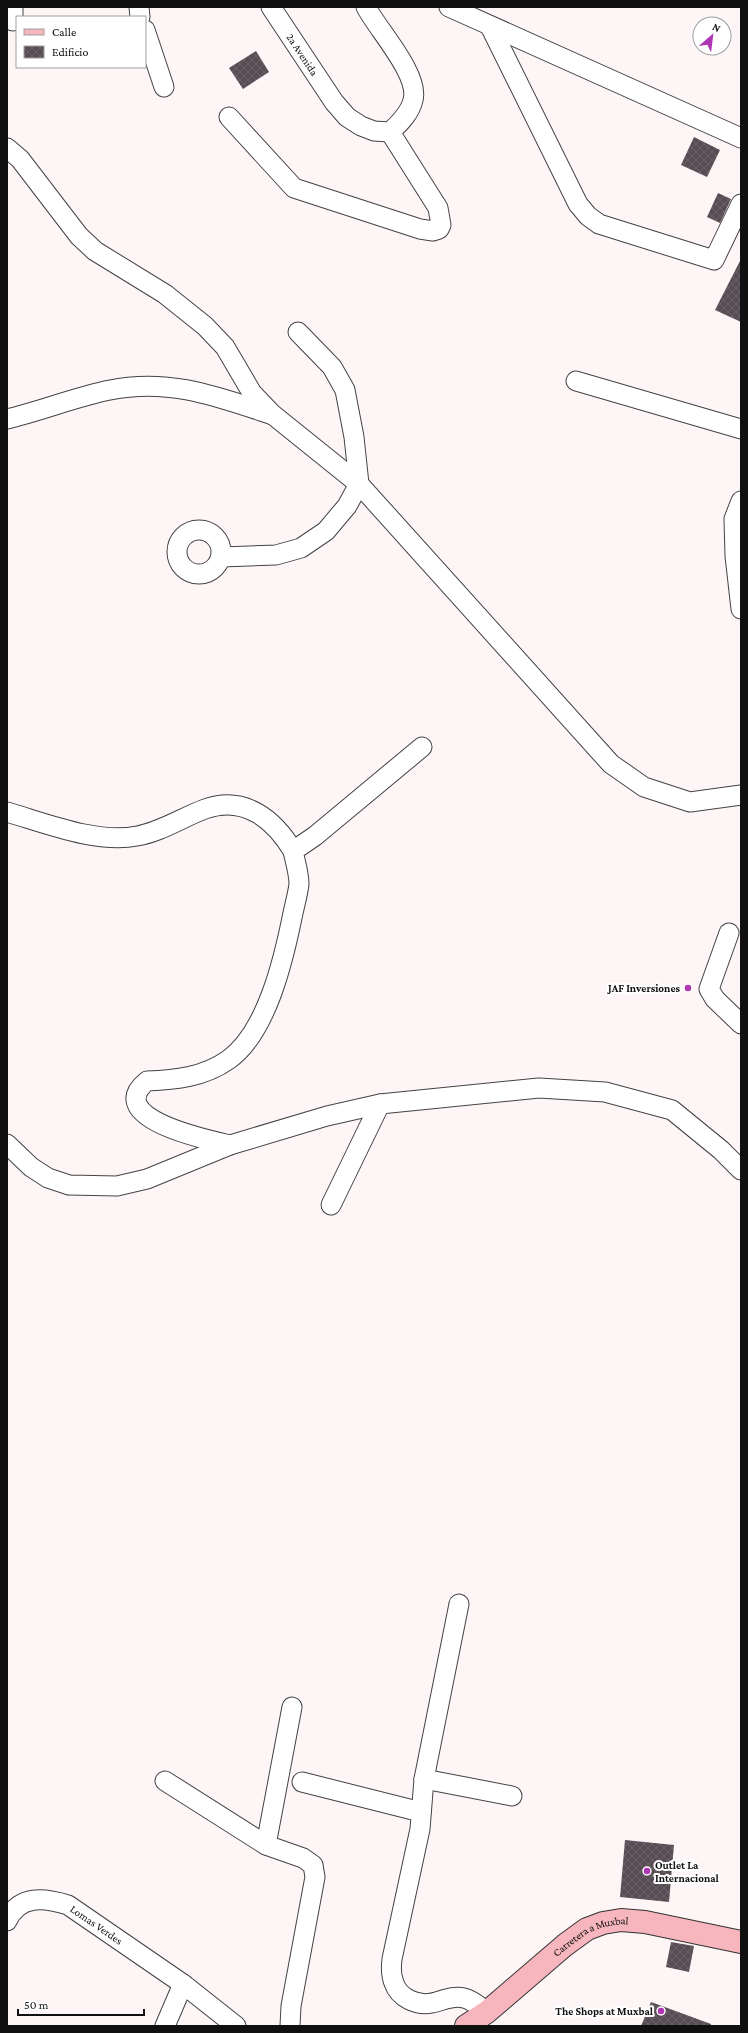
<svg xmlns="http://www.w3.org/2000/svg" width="748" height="2033" viewBox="0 0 748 2033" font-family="'Crimson Pro',serif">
<defs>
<pattern id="building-cross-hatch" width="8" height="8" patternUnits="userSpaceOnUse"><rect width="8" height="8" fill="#584d54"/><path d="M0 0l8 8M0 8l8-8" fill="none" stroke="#6b6268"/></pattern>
</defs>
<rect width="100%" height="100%" fill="#fef5f6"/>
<path fill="url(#building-cross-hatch)" d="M 256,51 L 269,72 L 243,89 L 229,68 Z
M 694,137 L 720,150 L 707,177 L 681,165 Z
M 718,193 L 731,199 L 720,223 L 707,217 Z
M 741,259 L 741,322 L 715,310 Z
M 625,1840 L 674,1845 L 669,1902 L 620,1897 Z
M 671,1942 L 694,1946 L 689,1972 L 666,1967 Z
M 651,2002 L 711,2024 L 711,2026 L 641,2026 Z"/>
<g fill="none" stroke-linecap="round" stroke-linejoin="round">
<g stroke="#434343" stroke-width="21">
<g id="street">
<path d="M 139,7 L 140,17"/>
<path id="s1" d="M 271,7 L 334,102 L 347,117 L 361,126 L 374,131 L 390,132 C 400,123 410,113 413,100 C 420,75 378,30 366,7"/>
<path d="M 449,7 L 741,138"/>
<path d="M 13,21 L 13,7"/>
<path d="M 490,26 L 578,204 L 588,216 L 599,224 L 714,260 L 741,204"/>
<path d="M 145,30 L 164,87"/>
<path d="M 229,117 L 294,188 L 420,229 L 433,231 L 439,229 L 441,225 L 438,208 L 390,132"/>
<path d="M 7,148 L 20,159 L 79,236 L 95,251 L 165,294 L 205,326 L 225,347 L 252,393 L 272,414 L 359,484 L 611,764 L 644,787 L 690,802 L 741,795"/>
<path d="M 576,381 L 741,429"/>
<path d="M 7,419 C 41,411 75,397 110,390 C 168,378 216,396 270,414"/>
<path d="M 741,501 L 734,519 L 735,556 L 741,609"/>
<circle cx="199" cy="552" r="22"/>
<path d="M 221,557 L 276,555 L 301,548 L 326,531 L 347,506 L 359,484 L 354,437 L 345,390 L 332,367 L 298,332"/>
<path d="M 7,812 C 45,823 97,844 137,836 C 161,832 183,817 205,809 C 244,795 274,819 293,851"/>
<path d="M 729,933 L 709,989 L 715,999 L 741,1024"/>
<path d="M 7,1144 L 31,1167 L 48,1178 L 69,1185 L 117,1186 L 147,1179 L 230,1145 L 327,1116 L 380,1104 L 539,1088 L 605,1092 L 672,1110 L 721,1150 L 741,1170"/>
<path d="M 230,1145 C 208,1140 102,1118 147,1081 C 175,1080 204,1077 228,1060 C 267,1033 284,958 293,913 C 295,904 298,893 299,884 C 299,873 295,861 293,851 L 315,836 L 422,747"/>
<path d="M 331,1205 L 380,1104"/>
<path d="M 459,1604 L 424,1779 L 420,1829 L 392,1959 C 391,1967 391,1976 394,1983 C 399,1998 417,2006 432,2003 C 442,2001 453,1995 464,1998 C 473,2000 480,2007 487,2012"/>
<path d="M 424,1779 L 512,1796"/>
<path d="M 165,1781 L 266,1845 L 303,1858 L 313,1865 L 315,1877 L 291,2006 L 290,2026"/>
<path d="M 302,1782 L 421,1812"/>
<path d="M 266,1845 L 292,1707"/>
<path id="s2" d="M 7,1921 C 19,1894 45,1898 68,1905 L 183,1984 L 236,2026"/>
<path d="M 165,2026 L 183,1984"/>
</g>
</g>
<g stroke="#323232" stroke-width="24">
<g id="secondary">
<path id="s3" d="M 466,2026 L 487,2012 L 565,1945 L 587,1929 L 603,1923 L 621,1920 L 645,1922 L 741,1942"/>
</g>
</g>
<use href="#street" stroke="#fff" stroke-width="19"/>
<use href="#secondary" stroke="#f7b6bd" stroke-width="22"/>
</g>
<g fill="#ae35b4" stroke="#fff" stroke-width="1.5">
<circle cx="688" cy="988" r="4"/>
<circle cx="647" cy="1871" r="4"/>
<circle cx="661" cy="2011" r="4"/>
</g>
<g text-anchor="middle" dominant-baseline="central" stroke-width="4" stroke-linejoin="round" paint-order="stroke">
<g font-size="11" fill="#101010" stroke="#fff">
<text stroke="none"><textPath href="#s1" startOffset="57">2a Avenida</textPath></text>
<text stroke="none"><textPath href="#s2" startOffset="105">Lomas Verdes</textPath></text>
<text stroke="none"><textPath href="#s3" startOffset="156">Carretera a Muxbal</textPath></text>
</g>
<g font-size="11" font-weight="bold" fill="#101010" stroke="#fff" text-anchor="end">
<text x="680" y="988">JAF Inversiones</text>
<text x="655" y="1865" text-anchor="start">Outlet La<tspan x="655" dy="13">Internacional</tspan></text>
<text x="653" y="2011">The Shops at Muxbal</text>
</g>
</g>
<rect width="748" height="2033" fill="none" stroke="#101010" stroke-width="16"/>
<rect x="16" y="16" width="130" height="52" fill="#ffffff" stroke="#9f9f9f"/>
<rect x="24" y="29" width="20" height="6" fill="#f7b6bd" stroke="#9f9f9f"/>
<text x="52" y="36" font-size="12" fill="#101010">Calle</text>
<rect x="24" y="46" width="20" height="12" fill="url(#building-cross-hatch)" stroke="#9f9f9f"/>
<text x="52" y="56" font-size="12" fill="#101010">Edificio</text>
<g transform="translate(712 36) rotate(28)"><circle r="19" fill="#ffffff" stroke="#9f9f9f"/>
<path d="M0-3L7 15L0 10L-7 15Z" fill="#ae35b4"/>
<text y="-6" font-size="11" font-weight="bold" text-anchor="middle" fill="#101010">N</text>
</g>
<path d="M18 2009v6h126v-6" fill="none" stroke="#101010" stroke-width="2"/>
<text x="24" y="2009" font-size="12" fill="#101010" stroke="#ffffff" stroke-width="3" paint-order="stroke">50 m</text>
</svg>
